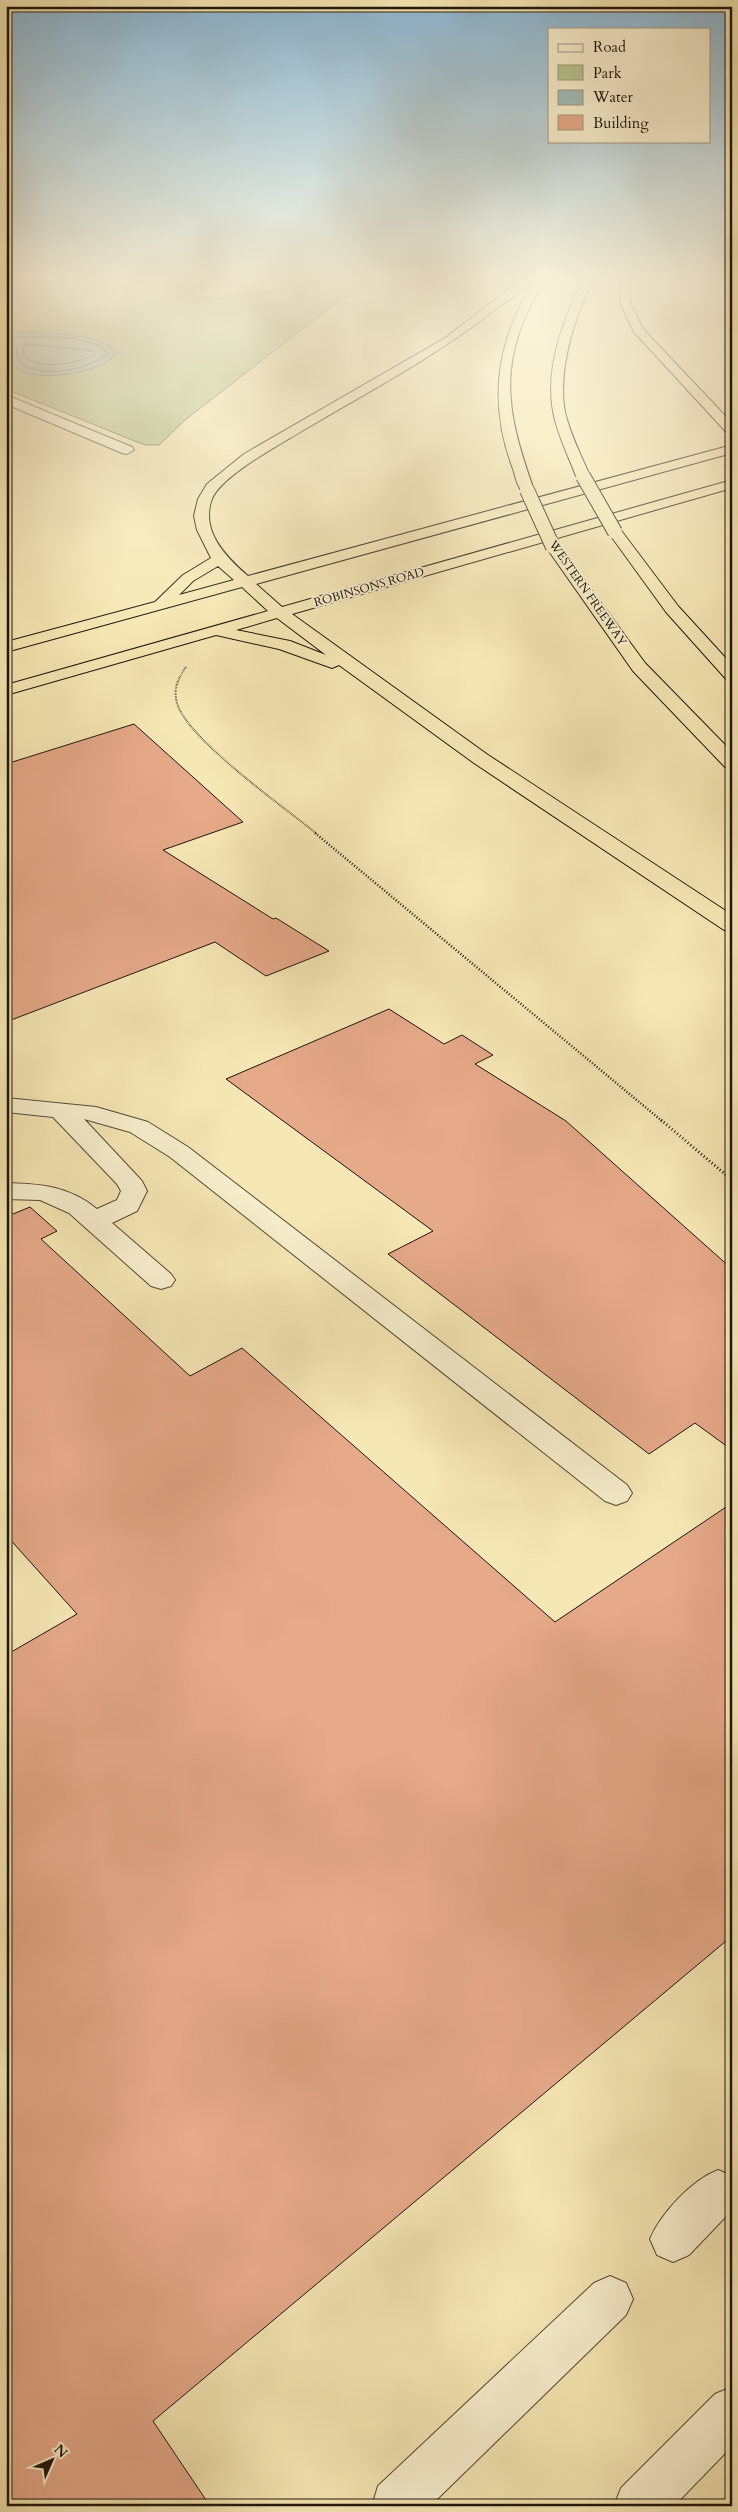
<svg xmlns="http://www.w3.org/2000/svg" width="738" height="2512" viewBox="0 0 738 2512" font-family="Cardo,serif">
<rect width="100%" height="100%" fill="#f6e8b5"/>
<filter id="stains"><feTurbulence type="fractalNoise" baseFrequency=".004" numOctaves="4"/><feColorMatrix values="0 0 0 0 .2 0 0 0 0 .09 0 0 0 0 .02 0 0 0 .5 -.17"/></filter>
<radialGradient id="worn" r=".72"><stop offset=".6" stop-color="#630" stop-opacity="0"/><stop offset="1" stop-color="#630" stop-opacity=".3"/></radialGradient>
<path fill="#b8c690" stroke="#6c6d4e" d="M 6,279 L 80,279 L 134,290 L 154,285 L 126,279 L 164,279 L 167,280 L 161,282 L 169,283 L 180,281 L 209,287 L 184,294 L 213,299 L 237,293 L 252,295 L 311,279 L 382,279 L 340,300 L 185,420 L 159,445 L 146,445 L 137,442 L 6,389 Z"/>
<path fill="#a3bdb9" stroke="#6e7974" d="M 6,332 C 27,332 108,332 116,353 C 106,373 30,385 15,366 C 10,361 11,355 12,348 L 6,345 Z"/>
<g fill="none" stroke-linecap="round" stroke-linejoin="round">
<path stroke="#616863" stroke-width="1" d="M 12,337 C 42,337 85,333 109,353 C 88,370 42,380 19,362 L 16,347 L 10,340 Z
M 25,344 L 94,351 L 96,354 C 77,364 40,371 23,356 Z"/>
</g>
<path fill="#e6a98a" stroke="#1f140d" d="M 134,724 L 243,822 L 163,850 L 273,919 L 276,918 L 329,951 L 266,976 L 215,942 L 6,1022 L 6,764 Z
M 389,1009 L 444,1044 L 462,1035 L 493,1055 L 475,1064 L 566,1121 L 732,1269 L 732,1450 L 695,1423 L 649,1454 L 388,1254 L 433,1231 L 226,1079 Z
M 6,1207 L 13,1214 L 30,1207 L 57,1231 L 41,1239 L 190,1376 L 242,1348 L 555,1622 L 732,1503 L 732,1936 L 153,2421 L 210,2506 L 6,2506 L 6,1655 L 77,1614 L 6,1535 Z"/>
<g fill="none" stroke-linecap="round" stroke-linejoin="round">
<g stroke="#554937" stroke-width="2">
<path id="minor" d="M 6,395 L 132,447 L 134,450 L 127,454 L 122,453 L 6,404 Z
M 6,1098 L 96,1107 L 148,1122 L 188,1147 L 627,1485 L 632,1493 L 627,1501 L 616,1505 L 605,1501 L 170,1157 L 130,1132 L 84,1119 L 142,1181 L 147,1191 L 137,1211 L 112,1223 L 171,1274 L 175,1280 L 171,1286 L 161,1289 L 151,1286 L 69,1213 L 40,1200 L 6,1199 L 6,1183 C 41,1184 69,1186 97,1209 L 117,1200 L 121,1191 L 117,1184 L 53,1117 L 6,1112 Z
M 718,2170 L 732,2176 L 732,2210 L 689,2255 L 673,2262 L 657,2255 L 650,2239 C 661,2213 692,2180 718,2170 Z
M 610,2276 L 626,2283 L 633,2299 L 626,2315 L 430,2506 L 372,2506 L 378,2486 L 594,2283 Z
M 732,2387 L 732,2446 L 674,2506 L 614,2506 L 621,2488 L 715,2394 Z"/>
</g>
<g stroke="#1f140d" stroke-width="2">
<path id="highway" d="M 522,279 L 533,279 C 522,292 505,302 492,312 C 433,358 366,393 302,431 C 279,445 221,476 212,499 C 200,531 226,557 248,576 L 732,445 L 732,453 L 256,584 L 282,607 L 732,480 L 732,488 L 292,614 L 488,755 L 732,915 L 732,931 L 724,930 L 474,763 L 339,665 L 332,668 L 279,649 L 216,635 L 6,695 L 6,685 L 268,611 L 242,587 L 6,652 L 6,642 L 155,602 L 183,575 L 211,558 L 197,530 L 194,516 L 198,499 L 207,484 L 244,454 L 445,338 ZM 218,566 L 234,580 L 179,595 L 193,581 ZM 277,618 L 326,655 L 290,641 L 236,630 Z
M 535,279 L 545,279 C 497,359 504,406 534,490 L 527,494 C 518,492 516,478 513,469 C 487,400 497,341 535,279 Z
M 583,279 L 593,279 C 575,318 557,368 565,412 C 570,434 581,455 590,476 L 583,480 L 576,476 C 568,455 557,434 553,411 C 545,367 564,318 583,279 Z
M 620,279 L 630,279 L 630,303 L 643,329 L 732,423 L 732,435 L 728,434 L 634,332 L 620,303 Z
M 615,528 L 620,529 L 678,606 L 732,665 L 732,680 L 726,679 L 666,612 L 608,532 Z
M 553,543 L 558,544 L 645,663 L 732,752 L 732,769 L 725,767 L 633,671 L 546,547 Z"/>
</g>
<path stroke="#1f140d" stroke-width="1" stroke-dasharray="0.5 1" stroke-linecap="butt" d="M 714,279 L 732,306"/>
<path stroke="#1f140d" stroke-width="2" stroke-dasharray="0.5 1" stroke-linecap="butt" d="M 186,667 C 178,679 173,688 177,703 C 187,739 284,807 317,834"/>
<path stroke="#1f140d" stroke-width="2.5" stroke-dasharray="1 2" stroke-linecap="butt" d="M 315,833 L 662,1121"/>
<path stroke="#1f140d" stroke-width="3" stroke-dasharray="1 2.5" stroke-linecap="butt" d="M 661,1120 L 732,1180"/>
<use href="#minor" fill="#f9f0cf" fill-rule="evenodd"/>
<use href="#highway" fill="#f6e8b5" fill-rule="evenodd"/>
<g stroke="#1f140d" stroke-width="16" stroke-linecap="butt">
<path id="highway-bridge" d="M 583,476 L 615,532
M 527,490 L 553,547"/>
</g>
<use href="#highway-bridge" stroke="#f6e8b5" stroke-width="14"/>
</g>
<linearGradient id="sky" x2="0" y2="1"><stop stop-color="#8cb8d5"/><stop offset="0.44" stop-color="#fbf5de"/><stop offset="1" stop-color="#fbf5de" stop-opacity="0"/></linearGradient>
<rect width="738" height="631" fill="url(#sky)"/>
<g text-anchor="middle" dominant-baseline="central" stroke-width="4" stroke-linejoin="round" paint-order="stroke">
<g font-size="12" fill="#1f140d" stroke="#f9f0cf">
<text transform="translate(369 587) rotate(-16)">ROBINSONS ROAD</text>
<text transform="translate(588 593) rotate(55)">WESTERN FREEWAY</text>
</g>
</g>
<rect width="738" height="2512" fill="none" stroke="#f6e8b5" stroke-width="25"/>
<rect x="8" y="8" width="723" height="2497" fill="none" stroke="#1f140d" stroke-width="2.5"/>
<rect x="12" y="12" width="713" height="2487" fill="none" stroke="#1f140d"/>
<rect x="548" y="28" width="162" height="115" fill="#f9f0cf" stroke="#a29881"/>
<rect x="558" y="44" width="25" height="8" fill="#f9f0cf" stroke="#a29881"/>
<text x="593" y="52" font-size="15" fill="#1f140d">Road</text>
<rect x="558" y="65" width="25" height="15" fill="#b8c690" stroke="#a29881"/>
<text x="593" y="78" font-size="15" fill="#1f140d">Park</text>
<rect x="558" y="90" width="25" height="15" fill="#a3bdb9" stroke="#a29881"/>
<text x="593" y="102" font-size="15" fill="#1f140d">Water</text>
<rect x="558" y="115" width="25" height="15" fill="#e6a98a" stroke="#a29881"/>
<text x="593" y="128" font-size="15" fill="#1f140d">Building</text>
<g transform="translate(52 2460) rotate(45)" stroke="#f9f0cf" stroke-width="4" paint-order="stroke">
<path d="M0-4L9 19L0 12L-9 19Z" fill="#1f140d"/>
<text y="-8" font-size="14" font-weight="bold" text-anchor="middle" fill="#1f140d">N</text>
</g>
<rect width="100%" height="100%" filter="url(#stains)"/>
<rect width="100%" height="100%" fill="url(#worn)"/>
</svg>
